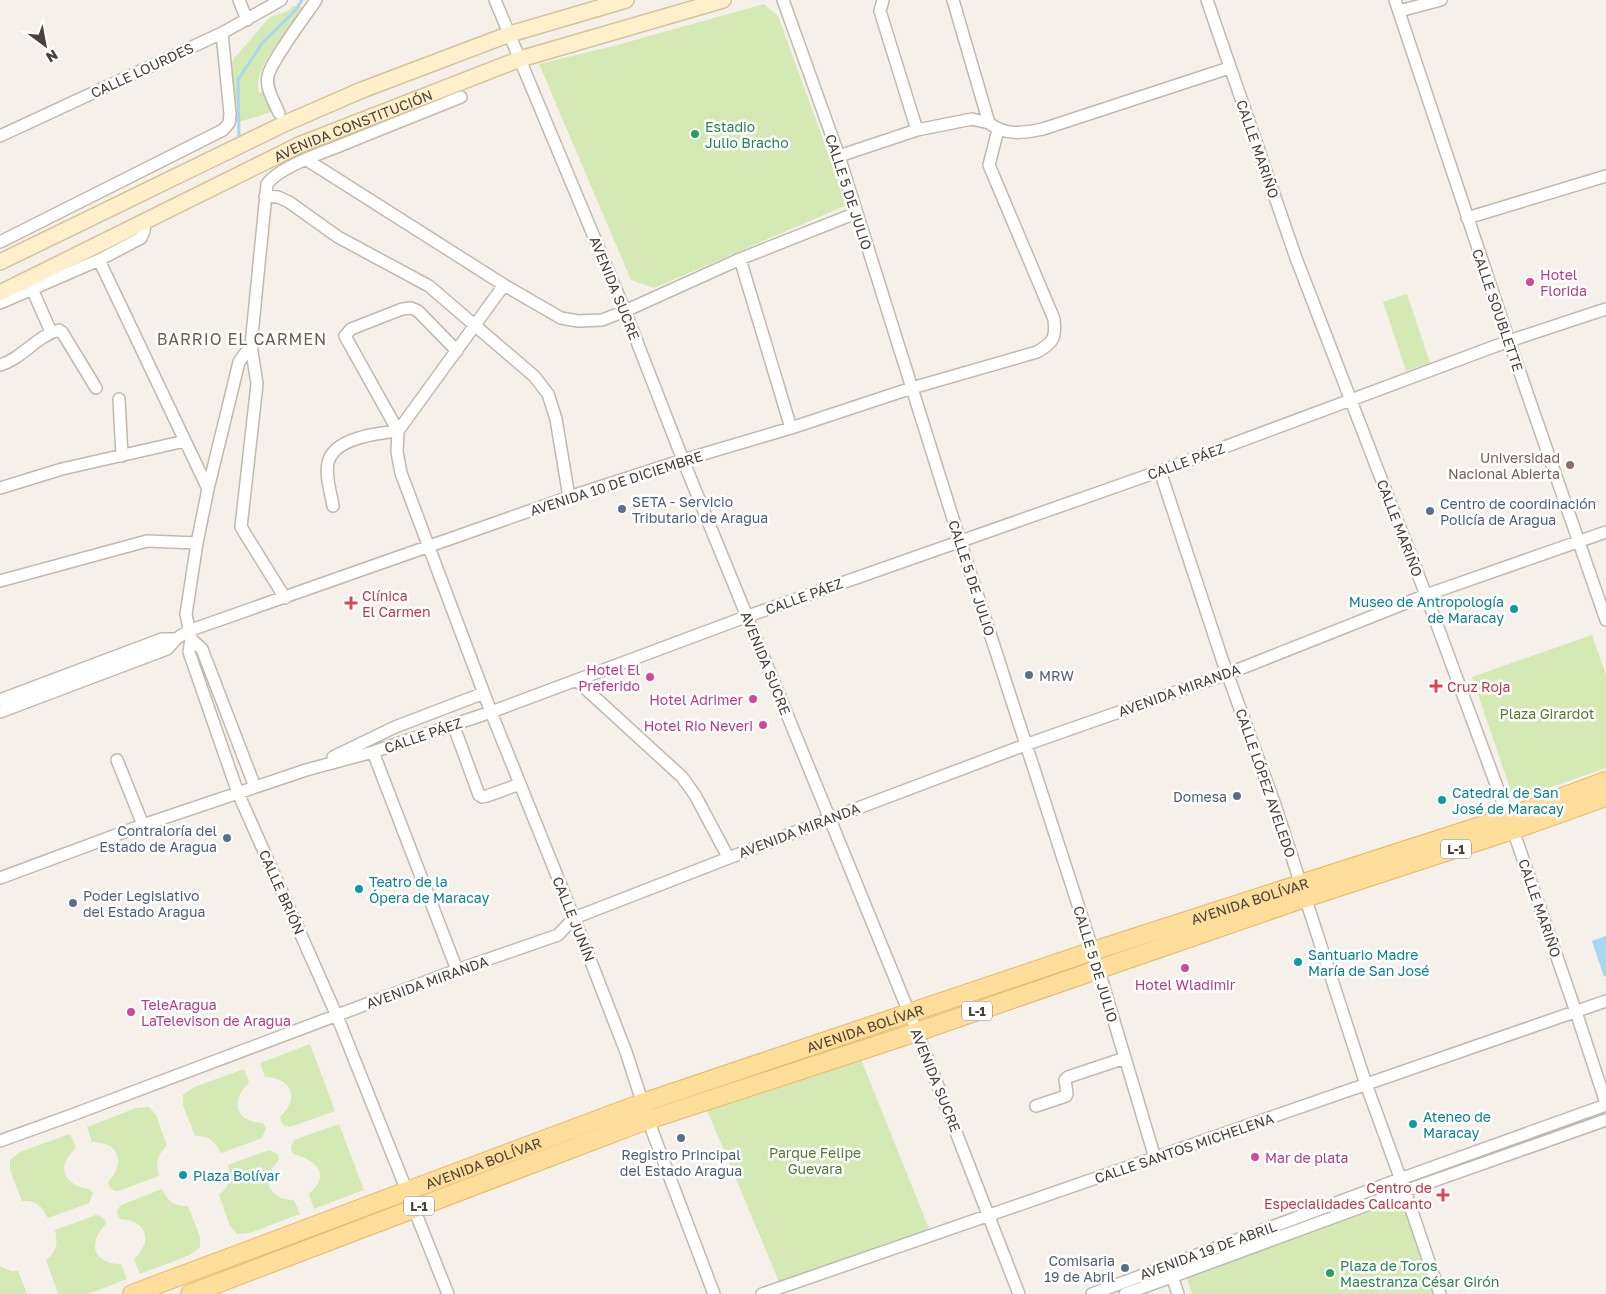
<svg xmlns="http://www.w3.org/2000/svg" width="1606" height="1294" viewBox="0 0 1606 1294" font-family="'Golos Text',sans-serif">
<rect width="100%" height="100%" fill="#f5f1ea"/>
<path fill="#d4e9b3" d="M 764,4 L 778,16 L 847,205 L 654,288 L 631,280 L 539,64 L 617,45 Z
M 293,6 L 302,7 L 304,10 C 290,29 251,68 259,93 L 266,91 L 272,112 L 232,124 L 229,71 L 234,58 L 270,17 L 288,11 Z
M 1407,294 L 1430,363 L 1406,371 L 1383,302 Z
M 1592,635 L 1606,675 L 1606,768 L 1514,800 L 1472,677 Z
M 310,1044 L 335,1111 L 290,1127 C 284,1126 281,1124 280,1117 C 299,1099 293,1078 265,1077 L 260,1063 Z
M 860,1057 L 930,1231 L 780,1284 L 707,1110 L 766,1087 Z
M 244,1069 L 249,1083 C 229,1102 236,1122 263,1123 L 266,1128 L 262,1138 L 221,1153 C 215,1141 209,1135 195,1136 L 183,1105 L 183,1095 L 194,1087 Z
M 149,1107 L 156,1115 L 167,1146 C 157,1154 156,1163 159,1176 L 118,1191 C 112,1190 109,1188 108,1182 C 126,1163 120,1142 92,1142 L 87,1127 L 136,1108 Z
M 339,1124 L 364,1190 L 314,1209 L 309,1194 C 331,1174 318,1161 293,1154 C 290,1149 291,1146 294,1140 Z
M 70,1134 L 76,1148 C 55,1167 64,1186 90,1189 L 93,1193 L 89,1203 L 48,1218 C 42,1206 36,1200 22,1201 L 10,1170 L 10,1160 L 20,1152 Z
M 269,1150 L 278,1154 L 279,1160 C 260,1178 267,1199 294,1200 L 300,1214 L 250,1233 L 237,1234 L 230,1226 L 219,1195 C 230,1187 231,1178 228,1165 Z
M 162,1189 C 168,1201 174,1207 188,1206 L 200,1237 L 200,1247 L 190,1255 L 140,1274 L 134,1259 C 154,1240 147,1221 120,1219 L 117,1214 L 118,1209 L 121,1205 Z
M 1403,1199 L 1436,1294 L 1192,1294 L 1186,1276 Z
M 96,1215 C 102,1216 105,1218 106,1224 C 87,1243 93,1264 121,1264 L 127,1279 L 88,1294 L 59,1294 L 57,1291 L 46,1260 C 57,1252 58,1243 55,1230 Z
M 0,1266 L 11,1271 L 18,1271 L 27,1294 L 0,1294 Z"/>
<path fill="#a7d7f1" d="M 1606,936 L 1606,976 L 1604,977 L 1592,941 Z"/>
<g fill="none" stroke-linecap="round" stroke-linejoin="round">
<path stroke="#a7d7f1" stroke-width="3" d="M 239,141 L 238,80 L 263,42 L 295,11 L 302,0"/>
<g stroke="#c1b9ad" stroke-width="14">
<path id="street" d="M 239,0 L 247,20
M 495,0 L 625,311 L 683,460 L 917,1032 L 1019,1294
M 783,0 L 839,156 L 960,541 L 1093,951 L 1155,1158
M 883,0 L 880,11 L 917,130
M 953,0 L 989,123 C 1005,136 1024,133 1043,129 L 1229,68
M 1207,0 L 1296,258 L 1426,595 L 1513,830 L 1576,1012 L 1606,1103
M 1395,0 L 1509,341 L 1606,620
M 1399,11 L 1441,0
M 279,113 C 275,103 265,88 268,76 C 271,61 306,15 316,0
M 0,136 L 222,33 L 281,0
M 839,156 L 917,130 L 972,119 L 989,123
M 307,160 L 504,285 L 561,318 L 578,321 L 602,320 L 625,311 L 740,259 L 856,213
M 265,196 L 278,197 L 289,202 L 338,237 L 429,286 L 534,376 L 548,394 L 556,419 L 569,497
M 1467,218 L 1606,176
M 0,242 L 223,130 L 229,123 L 230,114 L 222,33
M 740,259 L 791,428
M 99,260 L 208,489
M 504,285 L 398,431 L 397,452 L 401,473 L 491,712 L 574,918 L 626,1052 L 648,1120 L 714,1294
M 32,289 L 51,332
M 0,303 L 99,260 L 141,238 L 144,231 L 145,223
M 251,345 L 239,362 L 208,489 L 197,543 L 186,614 L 191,639 L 189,652 L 238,793 L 337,1016 L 448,1294
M 0,365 C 22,359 36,336 59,330 L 62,332 L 96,388
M 119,399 L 122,456
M 1160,471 L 1222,659 L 1275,805 L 1366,1084 L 1405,1191 L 1440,1294
M 0,488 L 62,469 L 185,441
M 333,506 C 331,493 325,476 328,463 C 333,438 377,433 398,431 L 345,336 L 351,329 L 402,309 L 411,308 L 418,311 L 457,351
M 0,581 L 147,541 L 197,543
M 285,598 L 241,527 L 257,384 L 251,345 L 267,184 C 280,166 328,151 349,142 C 387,127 424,112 461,97
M 191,639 L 202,649 L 255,787
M 576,680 L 682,777 L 695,795 L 728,857
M 0,700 L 162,639 L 176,639
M 0,712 L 167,649 L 176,639 L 188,631 L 569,497 L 683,460 L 791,428 L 912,388 L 1037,352 C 1054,342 1056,338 1054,319 L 989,165 L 998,130
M 453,724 L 479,795 L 482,797 L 487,796 L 520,784
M 373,752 L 457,970
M 333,757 L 395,727 L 484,693
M 117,760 L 143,825
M 0,878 L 143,825 L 306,770 L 373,752 L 491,712 L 748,616 L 1160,471 L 1509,341 L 1606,309
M 1036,1106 L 1066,1096 L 1067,1094 L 1065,1080 L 1068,1077 L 1125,1058
M 0,1141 L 72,1115 L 457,970 L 558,935 L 574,918 L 829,819 L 1025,745 L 1227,674 L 1426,595 L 1606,532
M 1172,1276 L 1178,1294
M 762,1294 L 1606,1001
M 1092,1294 L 1400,1179 L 1606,1105
M 1125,1294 L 1405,1191 L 1606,1120"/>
</g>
<g stroke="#d5c39a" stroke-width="18">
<g id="secondary">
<path d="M 0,262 L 286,123 L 362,90 L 510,34 L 626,0"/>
<path id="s1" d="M 0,293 L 299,145 L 520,59 L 723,0"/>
</g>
</g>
<g stroke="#e5b968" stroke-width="20">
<g id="primary">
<path id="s2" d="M 132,1294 L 642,1103 L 1093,951 L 1508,817 L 1606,781"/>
<path d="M 190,1294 L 642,1122 L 917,1032 L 1305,898 L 1513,830 L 1606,797"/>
</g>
</g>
<use href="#street" stroke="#fff" stroke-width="11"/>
<use href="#secondary" stroke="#fff0cb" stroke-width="15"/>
<use href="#primary" stroke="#ffdd9a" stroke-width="18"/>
</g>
<g fill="#2e9e5b" stroke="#fff" stroke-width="2">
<circle cx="695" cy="134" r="5"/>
<circle cx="1330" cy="1273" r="5"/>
</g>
<g fill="#d1479c" stroke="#fff" stroke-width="2">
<circle cx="1530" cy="282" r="5"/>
<circle cx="650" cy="677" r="5"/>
<circle cx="753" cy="699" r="5"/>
<circle cx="763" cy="725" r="5"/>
<circle cx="1185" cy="968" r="5"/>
<circle cx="131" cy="1012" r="5"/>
<circle cx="1255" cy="1157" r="5"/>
</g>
<circle fill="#8d6e63" stroke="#fff" stroke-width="2" cx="1570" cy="465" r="5"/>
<g fill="#5c6f8a" stroke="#fff" stroke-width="2">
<circle cx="622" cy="509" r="5"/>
<circle cx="1430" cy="511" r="5"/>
<circle cx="1029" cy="675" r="5"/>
<circle cx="1237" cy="796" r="5"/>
<circle cx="227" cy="838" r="5"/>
<circle cx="73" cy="903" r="5"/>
<circle cx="681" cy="1138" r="5"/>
<circle cx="1125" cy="1268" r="5"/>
</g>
<g fill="#e0444e" stroke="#fff" stroke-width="2">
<path d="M348.5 595.5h5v5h5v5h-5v5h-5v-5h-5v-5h5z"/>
<path d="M1433.5 678.5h5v5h5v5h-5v5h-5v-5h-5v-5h5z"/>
<path d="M1440.5 1187.5h5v5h5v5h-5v5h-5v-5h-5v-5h5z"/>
</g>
<g fill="#0f9aa8" stroke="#fff" stroke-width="2">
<circle cx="1514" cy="609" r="5"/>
<circle cx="1442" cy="800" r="5"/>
<circle cx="359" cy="889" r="5"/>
<circle cx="1298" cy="962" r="5"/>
<circle cx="1413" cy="1124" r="5"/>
<circle cx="183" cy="1175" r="5"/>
</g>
<g text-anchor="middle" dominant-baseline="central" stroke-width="5" stroke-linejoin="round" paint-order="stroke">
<g fill="#fff" stroke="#807b74" stroke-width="1">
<rect x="1441" y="839.5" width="30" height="19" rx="4"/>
<rect x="962" y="1001.5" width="30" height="19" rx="4"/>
<rect x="404" y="1196.5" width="30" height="19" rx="4"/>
</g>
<g font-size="12" font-weight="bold" fill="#4a4238">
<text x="1456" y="849">L-1</text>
<text x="977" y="1011">L-1</text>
<text x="419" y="1206">L-1</text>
</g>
<g font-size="14" fill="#4a4238" stroke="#fff">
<text transform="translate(142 70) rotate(-25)">CALLE LOURDES</text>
<text stroke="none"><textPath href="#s1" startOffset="391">AVENIDA CONSTITUCIÓN</textPath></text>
<text transform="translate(1258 149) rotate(71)">CALLE MARIÑO</text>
<text transform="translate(849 192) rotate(72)">CALLE 5 DE JULIO</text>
<text transform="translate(615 288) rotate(68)">AVENIDA SUCRE</text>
<text transform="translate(1498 310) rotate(71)">CALLE SOUBLETTE</text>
<text transform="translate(1186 461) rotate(-20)">CALLE PÁEZ</text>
<text transform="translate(616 483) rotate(-18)">AVENIDA 10 DE DICIEMBRE</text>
<text transform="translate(1400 528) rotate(69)">CALLE MARIÑO</text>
<text transform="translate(972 578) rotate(72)">CALLE 5 DE JULIO</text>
<text transform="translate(804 596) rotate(-20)">CALLE PÁEZ</text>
<text transform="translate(766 663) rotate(68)">AVENIDA SUCRE</text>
<text transform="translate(1179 690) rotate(-20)">AVENIDA MIRANDA</text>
<text transform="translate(423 735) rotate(-19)">CALLE PÁEZ</text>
<text transform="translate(1266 783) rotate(71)">CALLE LÓPEZ AVELEDO</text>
<text transform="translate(799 830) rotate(-21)">AVENIDA MIRANDA</text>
<text transform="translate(282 892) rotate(66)">CALLE BRIÓN</text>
<text stroke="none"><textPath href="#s2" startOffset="1185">AVENIDA BOLÍVAR</textPath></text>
<text transform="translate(1540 908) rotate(71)">CALLE MARIÑO</text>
<text transform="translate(574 919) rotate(68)">CALLE JUNÍN</text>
<text transform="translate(1096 964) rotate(73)">CALLE 5 DE JULIO</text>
<text transform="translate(427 982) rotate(-20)">AVENIDA MIRANDA</text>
<text stroke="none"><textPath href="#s2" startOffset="780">AVENIDA BOLÍVAR</textPath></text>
<text transform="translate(936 1080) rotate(68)">AVENIDA SUCRE</text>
<text transform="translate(1184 1148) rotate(-19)">CALLE SANTOS MICHELENA</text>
<text stroke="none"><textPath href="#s2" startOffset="375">AVENIDA BOLÍVAR</textPath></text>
<text transform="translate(1208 1250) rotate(-20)">AVENIDA 19 DE ABRIL</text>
</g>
<g font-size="14" fill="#27864d" stroke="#fff" text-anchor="start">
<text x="705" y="126">Estadio<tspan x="705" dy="16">Julio Bracho</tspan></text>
<text x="1340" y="1265">Plaza de Toros<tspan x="1340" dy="16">Maestranza César Girón</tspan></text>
</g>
<g font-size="14" fill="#b23c85" stroke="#fff" text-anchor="start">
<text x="1540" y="274">Hotel<tspan x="1540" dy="16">Florida</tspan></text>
<text x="640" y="669" text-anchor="end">Hotel El<tspan x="640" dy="16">Preferido</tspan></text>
<text x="743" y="699" text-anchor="end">Hotel Adrimer</text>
<text x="753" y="725" text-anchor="end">Hotel Rio Neveri</text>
<text x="1185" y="984" text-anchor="middle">Hotel Wladimir</text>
<text x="141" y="1004">TeleAragua<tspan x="141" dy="16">LaTelevison de Aragua</tspan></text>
<text x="1265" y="1157">Mar de plata</text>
</g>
<g font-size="14" fill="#785e54" stroke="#fff" text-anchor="end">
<text x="1560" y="457">Universidad<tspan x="1560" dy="16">Nacional Abierta</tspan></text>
</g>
<g font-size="14" fill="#4e5e75" stroke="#fff" text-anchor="start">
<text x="632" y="501">SETA - Servicio<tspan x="632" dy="16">Tributario de Aragua</tspan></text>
<text x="1440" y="503">Centro de coordinación<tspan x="1440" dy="16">Policía de Aragua</tspan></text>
<text x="1039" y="675">MRW</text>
<text x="1227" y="796" text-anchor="end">Domesa</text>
<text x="217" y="830" text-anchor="end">Contraloría del<tspan x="217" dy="16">Estado de Aragua</tspan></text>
<text x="83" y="895">Poder Legislativo<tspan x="83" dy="16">del Estado Aragua</tspan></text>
<text x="681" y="1154" text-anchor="middle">Registro Principal<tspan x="681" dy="16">del Estado Aragua</tspan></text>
<text x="1115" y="1260" text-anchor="end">Comisaria<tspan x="1115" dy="16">19 de Abril</tspan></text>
</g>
<g font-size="14" fill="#be3a42" stroke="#fff" text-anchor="start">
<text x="362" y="595">Clínica<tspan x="362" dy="16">El Carmen</tspan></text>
<text x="1447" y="686">Cruz Roja</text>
<text x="1432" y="1187" text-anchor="end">Centro de<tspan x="1432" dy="16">Especialidades Calicanto</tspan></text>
</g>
<g font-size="14" fill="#0d838f" stroke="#fff" text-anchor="start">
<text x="1504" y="601" text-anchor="end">Museo de Antropología<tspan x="1504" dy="16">de Maracay</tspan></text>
<text x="1452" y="792">Catedral de San<tspan x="1452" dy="16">José de Maracay</tspan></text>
<text x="369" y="881">Teatro de la<tspan x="369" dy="16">Ópera de Maracay</tspan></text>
<text x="1308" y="954">Santuario Madre<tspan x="1308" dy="16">María de San José</tspan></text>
<text x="1423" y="1116">Ateneo de<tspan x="1423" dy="16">Maracay</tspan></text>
<text x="193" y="1175">Plaza Bolívar</text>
</g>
<g font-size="14" fill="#4d7d2a" stroke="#fff">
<text x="1547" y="713">Plaza Girardot</text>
<text x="815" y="1152">Parque Felipe<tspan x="815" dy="16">Guevara</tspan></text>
</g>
<g font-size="16" letter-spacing="1" fill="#6c5f4f" stroke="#fff">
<text x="242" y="339">BARRIO EL CARMEN</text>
</g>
</g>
<g transform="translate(45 45) rotate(148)" stroke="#ffffff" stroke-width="4" paint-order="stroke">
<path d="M0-4L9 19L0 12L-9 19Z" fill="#4a4238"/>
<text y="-8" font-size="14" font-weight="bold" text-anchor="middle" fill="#4a4238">N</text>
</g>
</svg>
